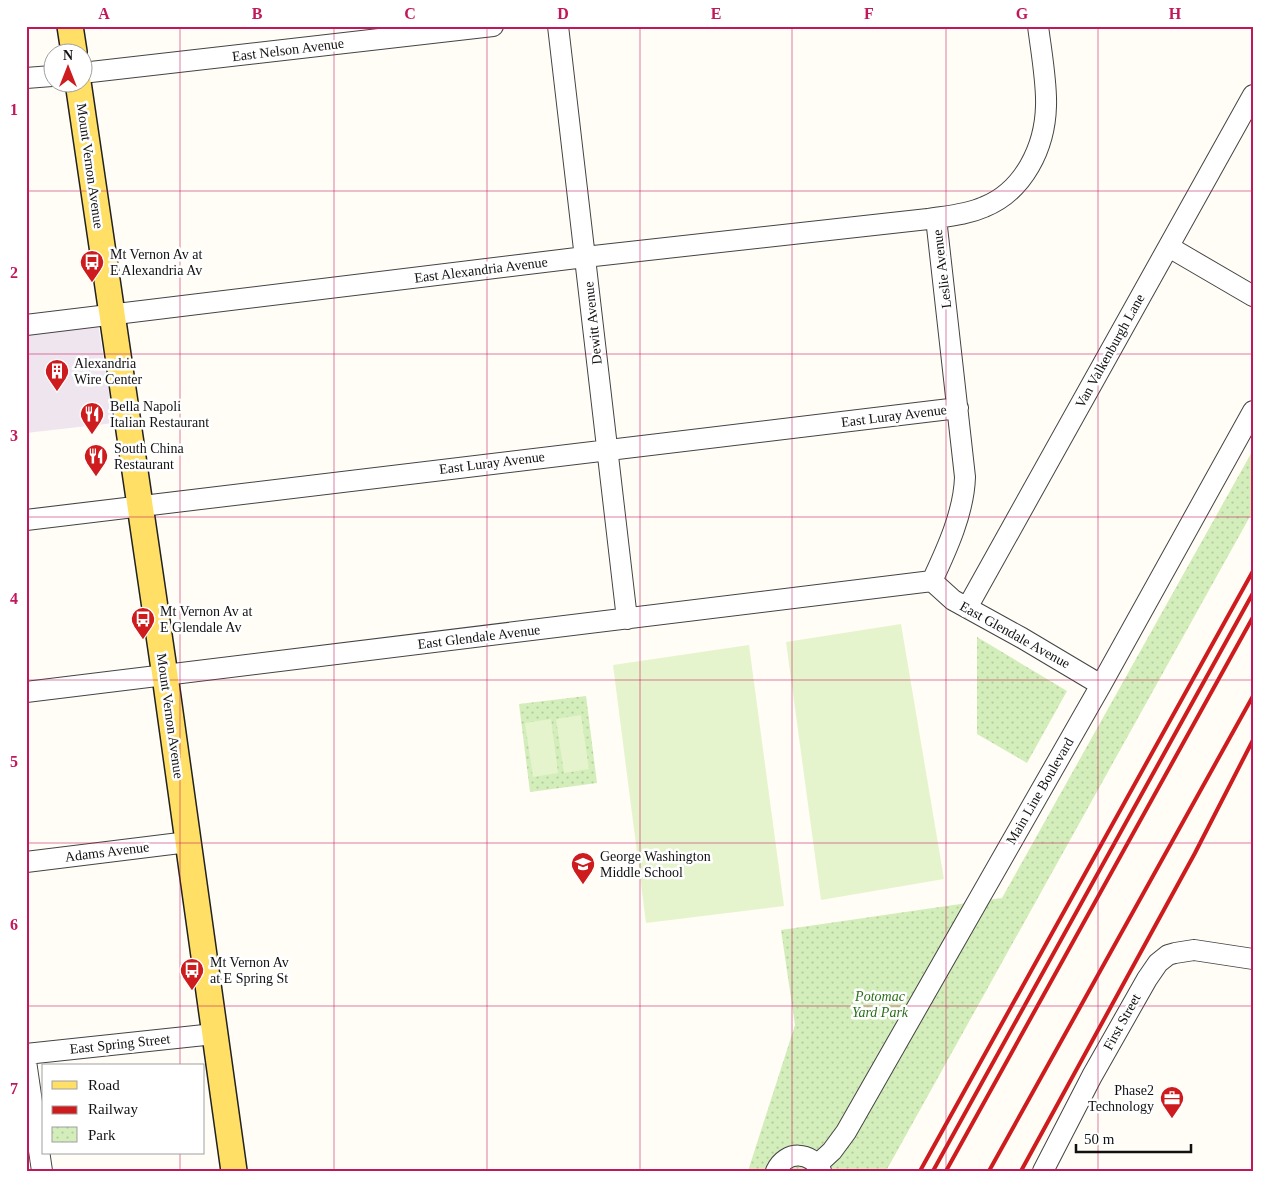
<svg xmlns="http://www.w3.org/2000/svg" width="1279" height="1197" viewBox="0 0 1279 1197" font-family="'Times New Roman',serif">
<defs>
<pattern id="park-dots" width="8" height="8" patternUnits="userSpaceOnUse" patternTransform="scale(1.25)"><rect width="8" height="8" fill="#d3eeba"/><path d="M2 2h.1M6 6h.1" fill="none" stroke="#b4cb9f" stroke-width="1.8" stroke-linecap="round"/></pattern>
</defs>
<rect width="100%" height="100%" fill="#fffdf5"/>
<path fill="#efe5ef" d="M 98,324 L 114,423 L 26,433 L 26,333 Z"/>
<path fill="url(#park-dots)" d="M 1253,450 L 1253,511 L 886,1171 L 748,1171 L 795,1025 L 781,930 L 1002,898 Z
M 977,637 L 1067,691 L 1027,763 L 977,734 Z
M 586,696 L 597,783 L 530,792 L 519,704 Z"/>
<path fill="#e5f4cd" d="M 901,624 L 944,879 L 821,900 L 786,642 Z
M 749,645 L 784,906 L 646,923 L 613,665 Z
M 581,715 L 589,769 L 564,773 L 556,719 Z
M 551,719 L 558,773 L 533,777 L 525,723 Z"/>
<g fill="none" stroke-linecap="round" stroke-linejoin="round">
<g stroke="#444" stroke-width="22">
<path id="minor" d="M 558,26 L 627,619
M 82,73 L 493,26
M 26,78 L 52,76
M 1169,247 L 1253,296
M 26,325 L 585,257 L 928,219 C 947,216 966,215 984,207 C 1024,191 1045,147 1046,106 C 1047,83 1041,50 1038,26
M 26,520 L 958,408
M 932,581 L 953,600 L 1022,638 L 1101,685
M 967,608 L 1253,95
M 26,692 L 932,581 C 947,549 964,512 965,477 L 936,218
M 26,862 L 188,842
M 26,1054 L 214,1034
M 26,1061 L 42,1171
M 818,1164 L 832,1151 L 846,1132 L 1101,685 L 1253,411
M 776,1171 C 786,1150 811,1151 821,1171
M 1043,1171 L 1092,1076 L 1147,979 L 1158,963 L 1168,955 L 1175,953 L 1194,950 L 1253,959"/>
</g>
<g stroke="#222" stroke-width="28">
<path id="major" d="M 70,26 L 74,52
M 78,82 L 165,676 L 234,1171"/>
</g>
<use href="#minor" stroke="#fff" stroke-width="20"/>
<use href="#major" stroke="#ffdf65" stroke-width="25"/>
<path stroke="#ce1c1e" stroke-width="4" d="M 920,1171 L 1253,571
M 933,1171 L 1253,593
M 946,1171 L 1253,617
M 989,1171 L 1253,696
M 1021,1171 L 1195,853 L 1253,740"/>
</g>
<path fill="none" stroke="#c2185b" stroke-width="1" stroke-opacity="0.55" d="M 180,26 L 180,1066M 334,26 L 334,1171M 487,26 L 487,1171M 640,26 L 640,1171M 792,26 L 792,1171M 946,26 L 946,1171M 1098,26 L 1098,1171M 26,191 L 1253,191M 26,354 L 1253,354M 26,517 L 1253,517M 26,680 L 1253,680M 26,843 L 1253,843M 26,1006 L 1253,1006M 180,1153 L 180,1171"/>
<defs>
<g id="bus-pin" transform="scale(1.25)"><path d="M0 17L-7.5 6A9.5 9.5 0 1 1 7.5 6Z" fill="#ce1c1e" stroke="#fff"/><path d="M-5-6H5V4H4V6H2V4H-2V6H-4V4H-5ZM-3.5-4V0h7V-4ZM-3.5 1.2v1.5H-2V1.2ZM2 1.2v1.5H3.5V1.2Z" fill="#fff"/></g>
<g id="building-pin" transform="scale(1.25)"><path d="M0 17L-7.5 6A9.5 9.5 0 1 1 7.5 6Z" fill="#ce1c1e" stroke="#fff"/><path d="M-4-6H4V6H1V3H-1V6H-4ZM-2.5-4.3h1.7v1.8h-1.7ZM.8-4.3h1.7v1.8H.8ZM-2.5-1h1.7V.8h-1.7ZM.8-1h1.7V.8H.8Z" fill="#fff"/></g>
<g id="restaurant-pin" transform="scale(1.25)"><path d="M0 17L-7.5 6A9.5 9.5 0 1 1 7.5 6Z" fill="#ce1c1e" stroke="#fff"/><path d="M-5-6h1v4h1v-4h1v4h1v-4h1v5L-1.5 .5V6h-2V.5L-5-1ZM5-6V6H3V1.5H1.5Q1.5-4 5-6Z" fill="#fff"/></g>
<g id="school-pin" transform="scale(1.25)"><path d="M0 17L-7.5 6A9.5 9.5 0 1 1 7.5 6Z" fill="#ce1c1e" stroke="#fff"/><path d="M0-5L7-2L0 1L-7-2ZM-4 1L0 2.5L4 1V4Q0 6-4 4Z" fill="#fff"/></g>
<g id="office-pin" transform="scale(1.25)"><path d="M0 17L-7.5 6A9.5 9.5 0 1 1 7.5 6Z" fill="#ce1c1e" stroke="#fff"/><path d="M-6-3h4V-5.5h4V-3h4V5H-6ZM-1-4.5V-3h2v-1.5ZM-6 0V1H6V0Z" fill="#fff"/></g>
</defs>
<g fill-rule="evenodd">
<use href="#bus-pin" x="92" y="262"/>
<use href="#building-pin" x="57" y="371"/>
<use href="#restaurant-pin" x="92" y="414"/>
<use href="#restaurant-pin" x="96" y="456"/>
<use href="#bus-pin" x="143" y="619"/>
<use href="#school-pin" x="583" y="864"/>
<use href="#bus-pin" x="192" y="970"/>
<use href="#office-pin" x="1172" y="1098"/>
</g>
<g text-anchor="middle" dominant-baseline="central" stroke-width="5" stroke-linejoin="round" paint-order="stroke">
<g font-size="14" fill="#111" stroke="#fff">
<text transform="translate(288 50) rotate(-7)">East Nelson Avenue</text>
<text transform="translate(90 166) rotate(82)">Mount Vernon Avenue</text>
<text transform="translate(942 269) rotate(-97)">Leslie Avenue</text>
<text transform="translate(481 270) rotate(-7)">East Alexandria Avenue</text>
<text transform="translate(593 323) rotate(-96)">Dewitt Avenue</text>
<text transform="translate(1110 351) rotate(-61)">Van Valkenburgh Lane</text>
<text transform="translate(894 416) rotate(-7)">East Luray Avenue</text>
<text transform="translate(492 463) rotate(-7)">East Luray Avenue</text>
<text transform="translate(1015 635) rotate(29)">East Glendale Avenue</text>
<text transform="translate(479 637) rotate(-7)">East Glendale Avenue</text>
<text transform="translate(170 716) rotate(82)">Mount Vernon Avenue</text>
<text transform="translate(1040 791) rotate(-60)">Main Line Boulevard</text>
<text transform="translate(107 852) rotate(-7)">Adams Avenue</text>
<text transform="translate(1122 1022) rotate(-61)">First Street</text>
<text transform="translate(120 1044) rotate(-6)">East Spring Street</text>
</g>
<g font-size="14" fill="#111" stroke="#fff" text-anchor="start">
<text x="110" y="254">Mt Vernon Av at<tspan x="110" dy="16">E Alexandria Av</tspan></text>
<text x="74" y="363">Alexandria<tspan x="74" dy="16">Wire Center</tspan></text>
<text x="110" y="406">Bella Napoli<tspan x="110" dy="16">Italian Restaurant</tspan></text>
<text x="114" y="448">South China<tspan x="114" dy="16">Restaurant</tspan></text>
<text x="160" y="611">Mt Vernon Av at<tspan x="160" dy="16">E Glendale Av</tspan></text>
<text x="600" y="856">George Washington<tspan x="600" dy="16">Middle School</tspan></text>
<text x="210" y="962">Mt Vernon Av<tspan x="210" dy="16">at E Spring St</tspan></text>
<text x="1154" y="1090" text-anchor="end">Phase2<tspan x="1154" dy="16">Technology</tspan></text>
</g>
<g font-size="14" font-style="italic" fill="#29701a" stroke="#fff">
<text x="880" y="996">Potomac<tspan x="880" dy="16">Yard Park</tspan></text>
</g>
</g>
<rect width="1279" height="1197" fill="none" stroke="#ffffff" stroke-width="55"/>
<rect x="42" y="1064" width="162" height="90" fill="#ffffff" stroke="#a0a0a0"/>
<rect x="52" y="1081" width="25" height="8" fill="#ffdf65" stroke="#a0a0a0"/>
<text x="88" y="1090" font-size="15" fill="#111111">Road</text>
<rect x="52" y="1106" width="25" height="8" fill="#ce1c1e" stroke="#a0a0a0"/>
<text x="88" y="1114" font-size="15" fill="#111111">Railway</text>
<rect x="52" y="1127" width="25" height="15" fill="url(#park-dots)" stroke="#a0a0a0"/>
<text x="88" y="1140" font-size="15" fill="#111111">Park</text>
<g transform="translate(68 68)"><circle r="24" fill="#ffffff" stroke="#a0a0a0"/>
<path d="M0-4L9 19L0 12L-9 19Z" fill="#ce1c1e"/>
<text y="-8" font-size="14" font-weight="bold" text-anchor="middle" fill="#111111">N</text>
</g>
<path d="M1076 1144v8h115v-8" fill="none" stroke="#111111" stroke-width="2.5"/>
<text x="1084" y="1144" font-size="15" fill="#111111" stroke="#ffffff" stroke-width="4" paint-order="stroke">50 m</text>
<rect x="28" y="28" width="1224" height="1142" fill="none" stroke="#c2185b" stroke-width="2"/>
<g font-size="16" text-anchor="middle" font-weight="bold" fill="#c2185b">
<text x="104" y="19">A</text>
<text x="257" y="19">B</text>
<text x="410" y="19">C</text>
<text x="563" y="19">D</text>
<text x="716" y="19">E</text>
<text x="869" y="19">F</text>
<text x="1022" y="19">G</text>
<text x="1175" y="19">H</text>
<text x="14" y="115">1</text>
<text x="14" y="278">2</text>
<text x="14" y="441">3</text>
<text x="14" y="604">4</text>
<text x="14" y="767">5</text>
<text x="14" y="930">6</text>
<text x="14" y="1094">7</text>
</g>
</svg>
